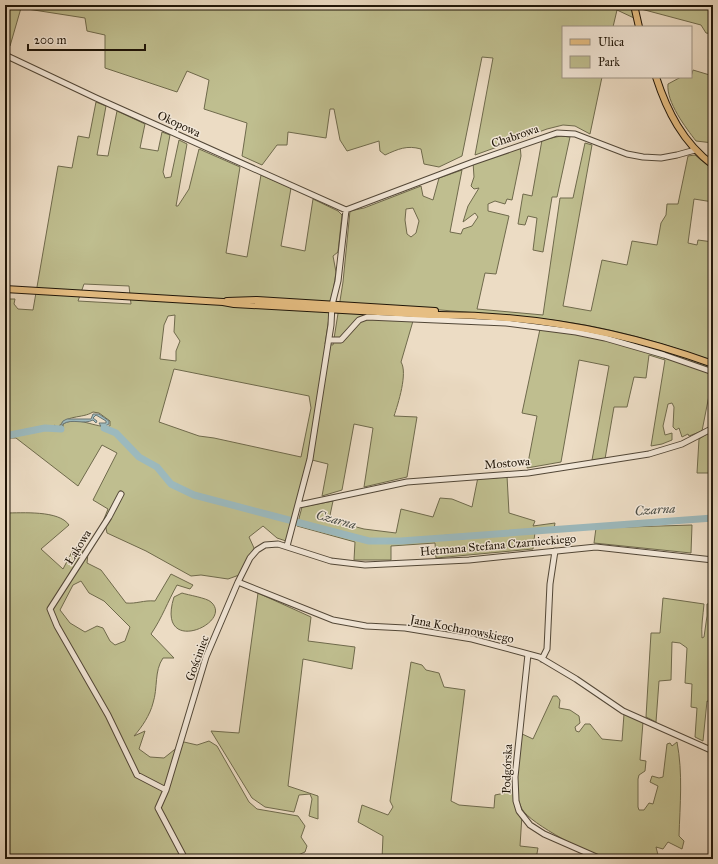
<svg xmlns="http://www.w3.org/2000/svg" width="718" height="864" viewBox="0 0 718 864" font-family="'IM FELL Great Primer',serif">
<rect width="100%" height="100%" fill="#ecdcc4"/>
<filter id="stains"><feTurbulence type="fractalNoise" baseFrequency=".005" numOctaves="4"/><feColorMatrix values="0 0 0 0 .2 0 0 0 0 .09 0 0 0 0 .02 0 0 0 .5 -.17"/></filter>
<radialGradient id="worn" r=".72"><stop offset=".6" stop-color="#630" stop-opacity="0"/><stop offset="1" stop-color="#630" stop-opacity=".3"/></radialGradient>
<path fill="#bfbe8f" stroke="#6f6a4c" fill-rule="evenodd" d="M 5,5 L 634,5 L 634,18 L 617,10 L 613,27 L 563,27 L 563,77 L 602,77 L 590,134 L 575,126 L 563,125 L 547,129 L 475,155 L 493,58 L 482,57 L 462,156 L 439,167 L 424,164 L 421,149 C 407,145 398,149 385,155 L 380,151 L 379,141 L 347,151 L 340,140 L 334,109 L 330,109 L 326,138 L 288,132 L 287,145 L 277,145 L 262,165 L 242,156 L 247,123 L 204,109 L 209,80 L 187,71 L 177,92 L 105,68 L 105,35 L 87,31 L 85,18 L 21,8 L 10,46 L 5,45 Z
M 640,5 L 713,5 L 713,34 L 706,33 L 701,25 L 641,9 Z
M 693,70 L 713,76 L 713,143 L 696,141 C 686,128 666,102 668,84 L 681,77 L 691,77 Z
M 96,102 L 106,106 L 97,155 L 108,156 L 117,111 L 145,124 L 140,148 L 158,151 L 162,132 L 170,135 L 163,172 L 165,178 L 171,177 L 179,140 L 187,144 L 176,206 L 178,206 L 189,189 L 199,149 L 240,167 L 226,253 L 247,257 L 261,175 L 291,188 L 281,246 L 305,251 L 313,199 L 338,211 L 342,215 L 338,252 L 333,256 L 336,272 L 325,344 L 333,345 L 343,282 L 350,211 L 364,208 L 421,186 L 423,196 L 433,200 L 439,178 L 462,170 L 450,232 L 461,234 L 463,229 L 472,226 L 478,217 L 475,213 L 463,222 L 468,206 L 479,188 L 474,189 L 471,186 L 474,177 L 473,162 L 520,145 L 521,156 L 512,200 L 507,199 L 505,204 L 495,201 L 488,204 L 488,211 L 509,216 L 496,274 L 485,273 L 477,309 L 543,315 L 560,198 L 573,198 L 585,143 L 592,145 L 563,306 L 591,311 L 602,260 L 627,265 L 632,241 L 657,245 L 661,223 L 666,215 L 667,204 L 678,204 L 688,156 L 695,155 L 713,170 L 713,202 L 694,199 L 688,243 L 697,245 L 698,240 L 713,242 L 713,361 C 658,341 601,325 543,319 C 497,314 450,311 404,307 L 451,317 L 544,324 L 624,338 L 713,366 L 713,375 L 702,431 L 689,436 L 688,434 L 682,437 L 679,428 L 676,430 L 673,427 L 674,407 L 672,403 L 668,404 L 663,426 L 665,435 L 672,433 L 672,440 L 662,444 L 651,446 L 665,360 L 649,355 L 646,378 L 634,377 L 627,407 L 614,407 L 605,459 L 592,460 L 609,366 L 579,360 L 561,462 L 527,468 L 537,416 L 522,413 L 540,329 L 506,325 L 413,321 L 401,362 C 408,373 398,404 394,416 L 417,417 L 407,477 L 364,487 L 373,428 L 354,424 L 342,490 L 322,496 L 328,464 L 312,460 L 305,473 L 286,541 L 277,538 L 263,526 L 249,537 L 254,548 L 242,574 L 228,579 L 201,575 L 191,576 L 146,551 L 107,533 L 104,519 L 108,509 L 93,500 L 117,453 L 102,445 L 78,486 L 16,438 L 5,438 L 5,299 L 15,299 L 14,304 L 18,309 L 33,310 L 58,166 L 72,168 L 78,136 L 89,138 ZM 413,208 L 419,221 L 416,233 L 411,237 L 407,234 L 405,220 L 406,209 ZM 84,284 L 129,286 L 131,304 L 78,301 ZM 175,315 L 174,332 L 180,341 L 176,351 L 176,361 L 160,359 L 164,325 L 168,316 ZM 174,369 L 309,396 L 311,408 L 301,457 L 214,438 L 199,436 L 159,422 ZM 93,412 L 99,413 L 110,421 L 110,426 C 96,429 78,415 63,424 L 63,429 L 59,431 L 53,427 L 54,425 L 58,428 C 65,414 82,419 93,412 Z
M 561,136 L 570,137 L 557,197 L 552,197 L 543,252 L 533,250 L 537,218 L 528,216 L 525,225 L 518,224 L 523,194 L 532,196 L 542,140 Z
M 713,430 L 713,473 L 697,473 L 699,439 Z
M 507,476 L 509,513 L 535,521 L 533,526 L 555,523 L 554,529 L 435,536 L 435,539 L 535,532 L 533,549 L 436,558 L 435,543 L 391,546 L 391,560 L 354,560 L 355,542 L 297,526 L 302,507 L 333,501 L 329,520 L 364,529 L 396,533 L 401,509 L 433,517 L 440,498 L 452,499 L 472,507 L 478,477 L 496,478 Z
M 5,513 C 22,513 59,510 69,525 L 41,549 L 63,569 L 74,548 L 88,553 L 87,563 L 101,570 L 126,603 C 137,604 143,600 155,601 L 171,574 L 193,585 L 190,589 L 177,585 C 168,601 162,618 151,634 L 174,658 L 163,658 C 154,671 158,688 153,703 C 150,715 142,727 134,736 L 145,731 L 139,749 L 150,757 L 164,758 L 184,742 L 197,745 L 209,741 L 217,746 L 249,802 L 257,809 L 298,816 L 305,826 L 301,837 L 307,846 L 305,852 L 289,859 L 5,859 ZM 81,581 L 89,593 L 104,601 L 130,627 L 125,641 L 115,645 L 110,641 L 103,628 L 97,626 L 85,632 L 70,623 L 60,610 L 73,585 Z
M 692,525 L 691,553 L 594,543 L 596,528 Z
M 182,593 C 188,595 207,598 211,602 C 235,623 155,658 174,597 Z
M 258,593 L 311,617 L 308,641 L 355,647 L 352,669 L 303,659 L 288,786 L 318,796 L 318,819 L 309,816 L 312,799 L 310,794 L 299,795 L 294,812 L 265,807 L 252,798 L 211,731 L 239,733 Z
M 663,598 L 704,604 C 703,616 701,626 702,638 L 704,637 L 707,616 L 707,604 L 713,603 L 713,644 L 710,646 L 709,652 L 713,655 L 713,702 L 707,701 L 703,741 L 695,737 L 697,708 L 691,707 L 692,684 L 685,683 L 687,648 L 680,643 L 672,642 L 671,680 L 659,681 L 656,722 L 646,717 L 651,633 L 660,633 Z
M 411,662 L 422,665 L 426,670 L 439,673 L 444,687 L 465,690 L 451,801 L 459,805 L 494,808 L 495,795 L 505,793 L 505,789 L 514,790 L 522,815 L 520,846 L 538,848 L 536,859 L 403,859 L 400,856 L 392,859 L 382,859 L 383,836 L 358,822 L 362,805 L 388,815 L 393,807 L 390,801 Z
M 553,696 L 557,696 L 560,700 L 559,708 L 570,710 L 579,716 L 580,723 L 575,727 L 576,731 L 579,732 L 585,724 L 590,724 L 602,739 L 622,741 L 624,714 L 643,722 L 640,760 L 646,761 L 645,771 L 639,775 L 638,779 L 638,807 L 639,810 L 644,810 L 649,803 L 653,804 L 658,786 L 650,782 L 652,776 L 659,778 L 663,777 L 667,744 L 670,743 L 672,746 L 677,742 C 683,773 680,805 679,836 L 684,841 L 682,849 L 668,842 L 663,849 L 656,847 L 658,855 L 655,859 C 640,859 623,861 608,859 C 592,856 530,824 522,809 C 511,787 518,756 520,733 L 533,739 Z"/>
<path fill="#9cb9bd" stroke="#6a7775" d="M 93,414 L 99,414 L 109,421 L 109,424 L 105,426 L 111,431 L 102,428 L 99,423 L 106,423 L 106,421 L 96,415 L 93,418 L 97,421 L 96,423 L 93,420 C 84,425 72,418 63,424 L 61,431 L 53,427 L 59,429 L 63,421 L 67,419 L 91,419 Z"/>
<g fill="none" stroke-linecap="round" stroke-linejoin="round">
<path stroke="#6a7775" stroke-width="1" d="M 629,342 L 713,369"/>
<path stroke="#9cb9bd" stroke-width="7" d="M 104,428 L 116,433 L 139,457 L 157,467 L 171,484 L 194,495 L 369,541 L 401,541 L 713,518
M 5,436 L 45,428 L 61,429"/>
<g stroke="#524737" stroke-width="7">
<path id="minor" d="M 5,55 L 96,98 L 346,210
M 346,210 L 473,162 L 557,133 L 575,134 L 627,154 L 643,157 L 661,158 L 677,155 L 695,150
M 329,340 L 341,340 L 359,320 L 367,317 L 506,323 L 576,332 L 605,338 L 664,355 L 713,372
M 121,494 L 109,517 L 50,609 L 57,626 L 108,715 L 137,775 L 166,790
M 299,505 L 407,482 L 528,473 L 649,454 L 682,444 L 713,428
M 287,546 L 310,459 L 331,325 L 332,305 L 338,281 L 346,210
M 238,582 L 333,620 L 366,626 L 405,628 L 472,639 L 539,657 L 576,679 L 623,711 L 713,751
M 528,654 L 515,777 L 516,801 L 519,811 L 530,825 L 544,834 L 601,859
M 542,659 L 547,649 L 550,584 L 555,551
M 185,859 L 158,808 L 166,790 L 206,657 L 238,582 L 250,558 L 257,550 L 265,545 L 278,544 L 331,561 L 365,565 L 469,560 L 596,547 L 713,560"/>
</g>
<g stroke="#1f1508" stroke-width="8">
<path id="major" d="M 634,5 L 639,27
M 656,77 C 667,111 683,143 713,165
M 5,289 L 223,302 L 234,304 L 431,315 C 528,314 622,331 713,364
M 227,301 L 257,300 L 435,311"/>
</g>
<use href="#minor" stroke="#f3e8d9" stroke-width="5"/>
<use href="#major" stroke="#e6be82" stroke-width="6"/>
</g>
<g text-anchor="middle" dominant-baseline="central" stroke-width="3" stroke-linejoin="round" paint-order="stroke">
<g font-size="12" fill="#1f1508" stroke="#f3e8d9">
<text transform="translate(179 124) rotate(25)">Okopowa</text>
<text transform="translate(515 136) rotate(-19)">Chabrowa</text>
<text transform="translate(507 463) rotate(-5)">Mostowa</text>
<text transform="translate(498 545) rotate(-5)">Hetmana Stefana Czarnieckiego</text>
<text transform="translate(78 547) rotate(-58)">Łąkowa</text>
<text transform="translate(462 629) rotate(11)">Jana Kochanowskiego</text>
<text transform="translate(197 658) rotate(-70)">Gościniec</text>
<text transform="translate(507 769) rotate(-88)">Podgórska</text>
</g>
<g font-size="13" font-style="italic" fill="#4b4e47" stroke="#f3e8d9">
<text transform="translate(655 510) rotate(-4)">Czarna</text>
<text transform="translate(336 520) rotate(15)">Czarna</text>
</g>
</g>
<rect width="718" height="864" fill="none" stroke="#ecdcc4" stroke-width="20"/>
<rect x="6" y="6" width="706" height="852" fill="none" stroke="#1f1508" stroke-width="2"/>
<rect x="10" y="10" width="698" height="844" fill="none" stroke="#1f1508"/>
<rect x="562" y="26" width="130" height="52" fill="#f3e8d9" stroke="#9e9485"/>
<rect x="570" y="39" width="20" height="6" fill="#e6be82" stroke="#9e9485"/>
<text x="598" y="46" font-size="12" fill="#1f1508">Ulica</text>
<rect x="570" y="56" width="20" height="12" fill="#bfbe8f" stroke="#9e9485"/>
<text x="598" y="66" font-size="12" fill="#1f1508">Park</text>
<path d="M28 44v6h117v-6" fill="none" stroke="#1f1508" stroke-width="2"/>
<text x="34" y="44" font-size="12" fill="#1f1508" stroke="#f3e8d9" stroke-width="3" paint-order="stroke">200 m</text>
<rect width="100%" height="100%" filter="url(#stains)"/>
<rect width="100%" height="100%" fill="url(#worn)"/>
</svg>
